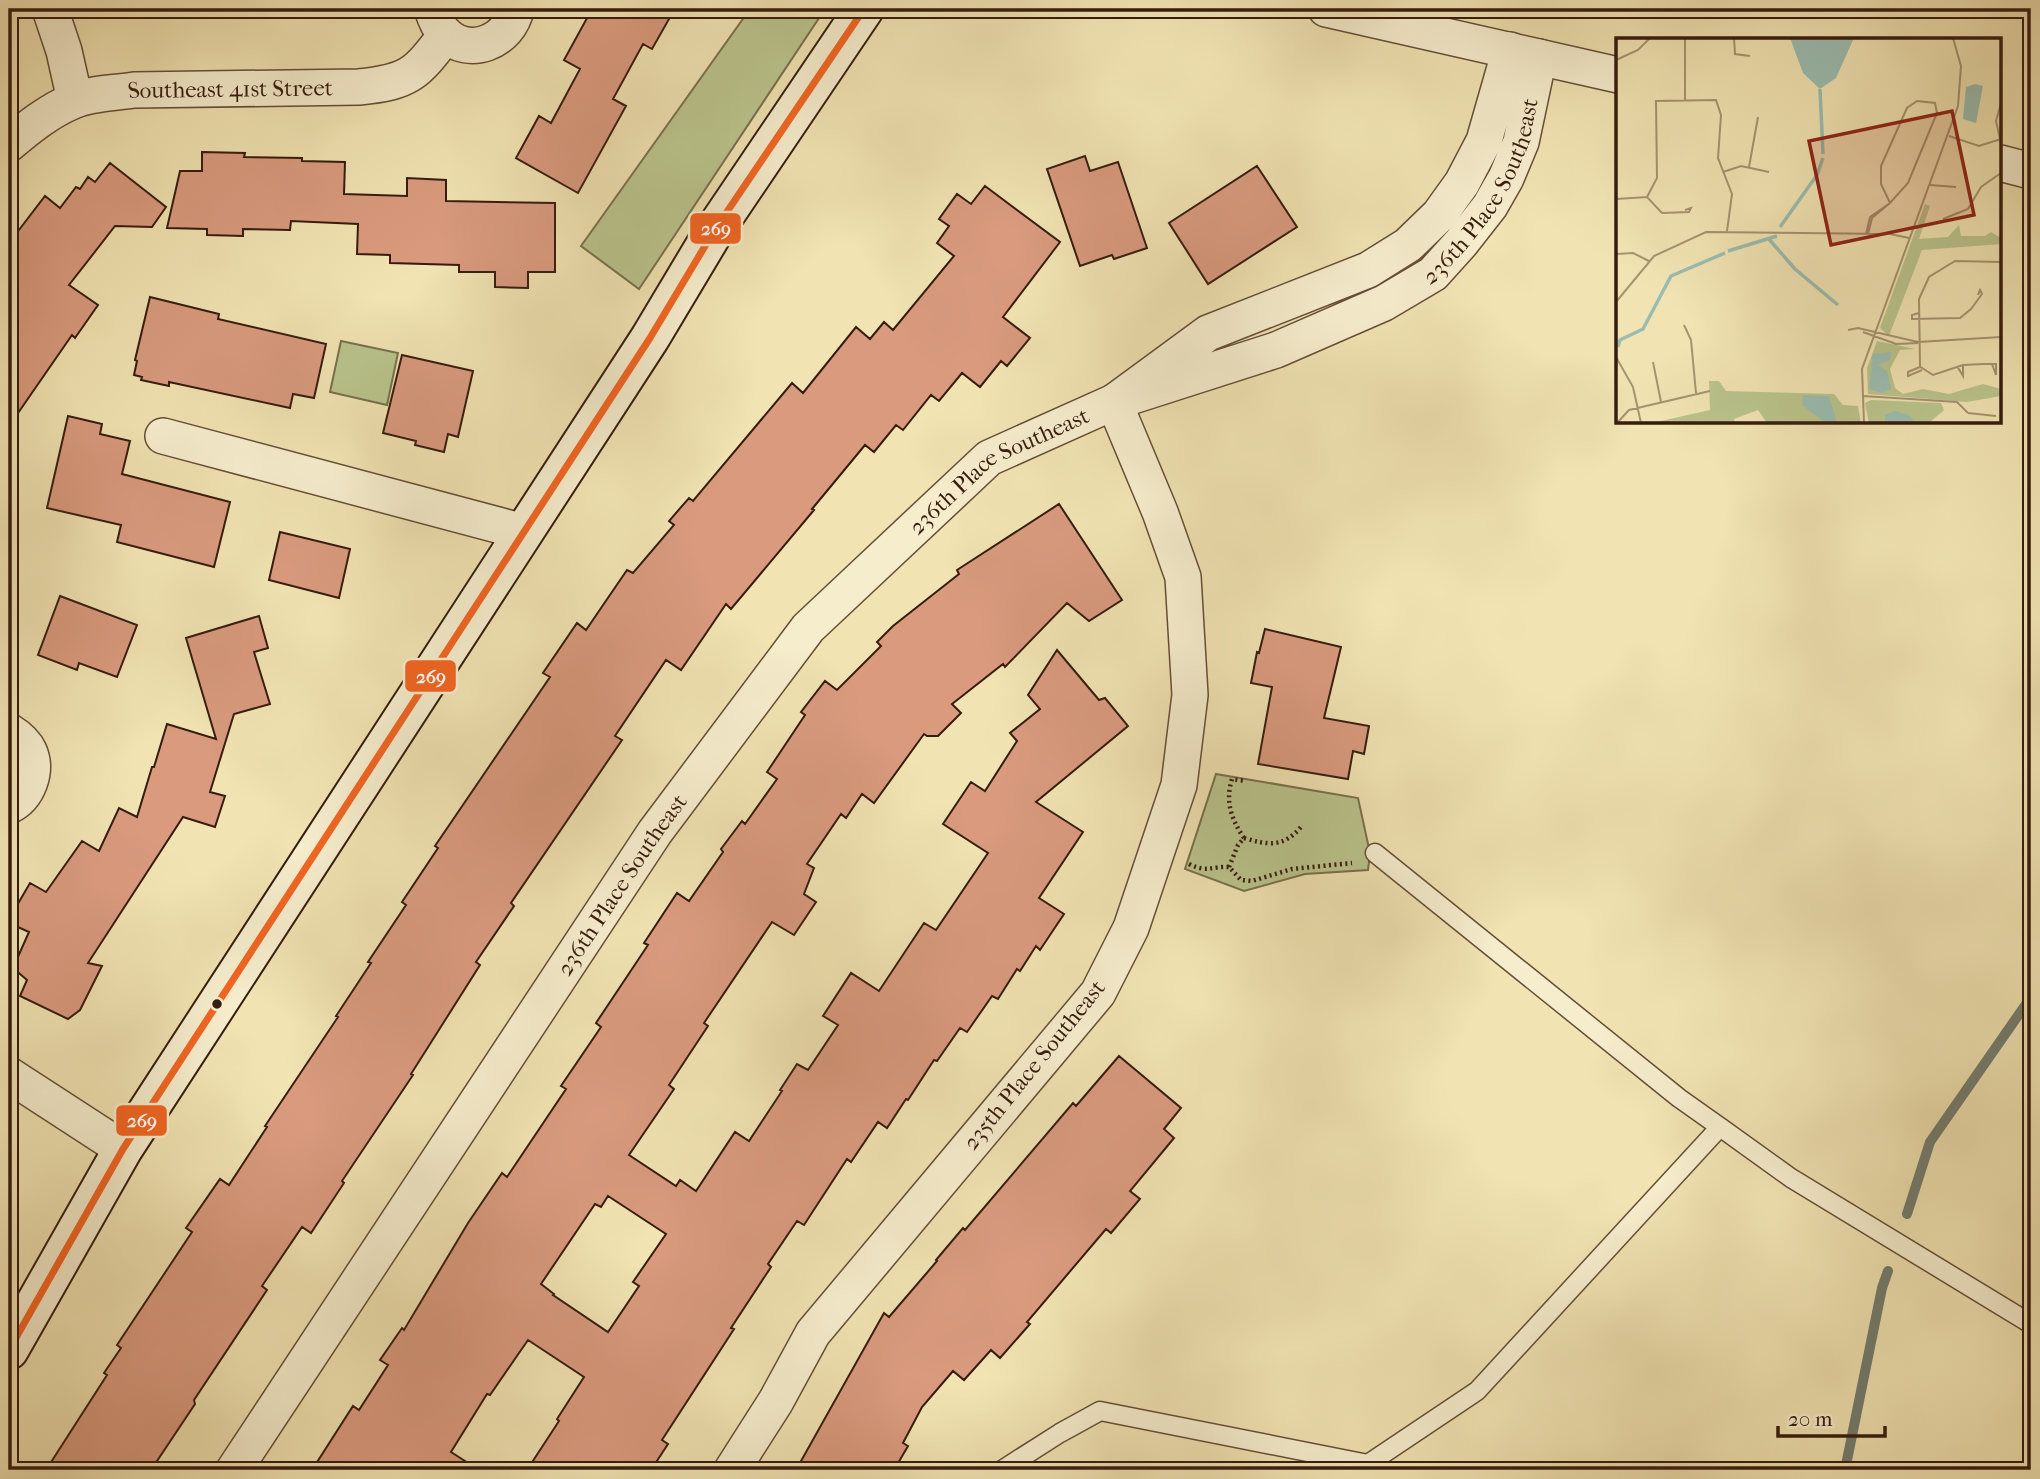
<svg xmlns="http://www.w3.org/2000/svg" width="2040" height="1479" viewBox="0 0 2040 1479" font-family="'IM FELL French Canon',serif">
<rect width="100%" height="100%" fill="#f1e3b2"/>
<filter id="stains"><feTurbulence type="fractalNoise" baseFrequency=".00286" numOctaves="4"/><feColorMatrix values="0 0 0 0 .2 0 0 0 0 .09 0 0 0 0 .02 0 0 0 .5 -.17"/></filter>
<radialGradient id="worn" r=".72"><stop offset=".6" stop-color="#630" stop-opacity="0"/><stop offset="1" stop-color="#630" stop-opacity=".3"/></radialGradient>
<path fill="#bac48c" stroke="#78704d" stroke-width="2" d="M 750,9 L 825,9 L 639,289 L 581,246 Z
M 341,341 L 398,353 L 387,405 L 330,392 Z
M 1216,774 L 1358,798 L 1370,853 L 1368,870 L 1305,874 L 1244,891 L 1185,869 Z"/>
<g fill="none" stroke-linecap="round" stroke-linejoin="round">
<path stroke="#737d70" stroke-width="10" d="M 1907,1214 L 1930,1142 L 2031,997
M 1845,1470 L 1882,1288 L 1888,1271"/>
</g>
<path fill="#d99a7e" stroke="#361c0e" stroke-width="2" fill-rule="evenodd" d="M 592,9 L 649,9 L 669,19 L 652,49 L 643,44 L 613,99 L 626,106 L 578,193 L 516,158 L 539,116 L 551,123 L 580,69 L 564,60 Z
M 202,152 L 245,153 L 244,157 L 302,158 L 302,161 L 345,162 L 344,194 L 407,196 L 407,178 L 446,180 L 446,201 L 555,203 L 555,272 L 528,272 L 528,288 L 495,287 L 495,272 L 459,272 L 459,265 L 390,263 L 390,255 L 357,254 L 358,224 L 291,221 L 290,230 L 243,229 L 243,236 L 207,235 L 207,229 L 167,228 L 180,171 L 202,171 Z
M 1085,156 L 1090,171 L 1118,162 L 1147,248 L 1114,259 L 1112,255 L 1080,266 L 1047,169 Z
M 110,163 L 166,207 L 152,227 L 115,226 L 69,285 L 98,305 L 75,338 L 72,335 L 9,426 L 9,243 L 45,196 L 60,208 L 76,187 L 80,189 L 88,177 L 95,182 Z
M 1257,166 L 1297,227 L 1208,284 L 1169,223 Z
M 985,186 L 1060,242 L 1003,317 L 1030,338 L 1007,366 L 1001,361 L 980,387 L 962,373 L 939,401 L 931,395 L 903,430 L 896,425 L 874,452 L 865,445 L 812,509 L 814,510 L 731,609 L 726,604 L 681,670 L 666,660 L 615,736 L 622,740 L 511,903 L 514,906 L 476,962 L 480,965 L 411,1074 L 413,1075 L 342,1181 L 344,1183 L 311,1233 L 302,1227 L 262,1286 L 267,1290 L 194,1400 L 195,1404 L 151,1470 L 46,1470 L 107,1375 L 104,1373 L 121,1348 L 117,1345 L 192,1232 L 186,1228 L 220,1179 L 229,1185 L 267,1127 L 265,1126 L 338,1017 L 336,1016 L 371,963 L 368,962 L 406,905 L 402,902 L 438,848 L 435,846 L 550,677 L 543,673 L 577,623 L 586,630 L 627,570 L 633,573 L 674,525 L 669,521 L 689,498 L 693,501 L 792,383 L 803,393 L 856,327 L 870,339 L 884,322 L 893,330 L 954,256 L 937,243 L 949,226 L 939,219 L 957,194 L 971,204 Z
M 150,297 L 219,314 L 218,319 L 326,344 L 314,398 L 293,394 L 290,408 L 169,382 L 169,386 L 141,380 L 142,377 L 134,375 L 137,361 L 135,360 Z
M 402,355 L 473,371 L 458,437 L 448,434 L 444,452 L 415,445 L 416,441 L 383,433 Z
M 68,416 L 102,424 L 100,434 L 130,441 L 122,474 L 230,502 L 214,567 L 117,542 L 121,525 L 47,508 Z
M 1059,504 L 1122,600 L 1089,621 L 1067,603 L 1005,667 L 1003,664 L 952,704 L 961,713 L 938,736 L 927,736 L 924,734 L 874,803 L 862,794 L 846,818 L 841,814 L 807,864 L 814,868 L 804,894 L 816,902 L 794,935 L 772,922 L 704,1023 L 708,1026 L 669,1085 L 674,1089 L 629,1155 L 676,1186 L 680,1180 L 696,1191 L 735,1132 L 749,1141 L 782,1091 L 780,1090 L 797,1064 L 808,1070 L 838,1025 L 823,1016 L 851,973 L 879,991 L 924,923 L 936,930 L 988,853 L 943,824 L 971,782 L 985,791 L 1017,741 L 1010,733 L 1040,709 L 1028,695 L 1057,650 L 1099,700 L 1105,698 L 1128,726 L 1036,802 L 1083,832 L 1039,898 L 1064,914 L 1040,950 L 1036,946 L 1020,971 L 1017,969 L 998,999 L 992,996 L 967,1032 L 960,1028 L 937,1061 L 934,1060 L 908,1100 L 906,1099 L 887,1128 L 878,1122 L 851,1162 L 847,1159 L 804,1225 L 797,1221 L 768,1264 L 771,1267 L 731,1328 L 734,1329 L 662,1440 L 668,1444 L 651,1470 L 527,1470 L 559,1421 L 557,1419 L 584,1377 L 528,1340 L 490,1395 L 487,1394 L 451,1452 L 479,1470 L 312,1470 L 353,1406 L 359,1410 L 388,1365 L 380,1360 L 402,1328 L 404,1330 L 468,1223 L 502,1173 L 507,1177 L 566,1089 L 561,1086 L 601,1027 L 596,1023 L 648,945 L 644,943 L 677,893 L 689,901 L 723,852 L 721,849 L 742,821 L 745,824 L 777,779 L 767,772 L 805,715 L 801,712 L 825,681 L 837,690 L 881,646 L 877,642 L 893,626 L 959,574 L 957,570 ZM 608,1196 L 666,1234 L 633,1282 L 639,1286 L 608,1332 L 553,1295 L 554,1294 L 541,1284 L 595,1204 L 601,1207 Z
M 280,532 L 350,549 L 339,598 L 269,580 Z
M 60,596 L 137,625 L 117,677 L 79,663 L 77,670 L 38,655 Z
M 259,616 L 268,648 L 254,652 L 270,704 L 234,714 L 210,792 L 225,796 L 215,827 L 183,817 L 88,963 L 102,966 L 80,1010 L 68,1019 L 20,996 L 27,980 L 13,968 L 29,932 L 9,923 L 9,919 L 30,883 L 46,892 L 82,841 L 99,851 L 119,808 L 137,817 L 152,767 L 154,767 L 167,724 L 216,739 L 186,638 Z
M 1265,629 L 1341,647 L 1324,718 L 1369,726 L 1364,754 L 1353,751 L 1348,779 L 1258,764 L 1272,687 L 1251,683 L 1257,652 L 1259,653 Z
M 1119,1056 L 1181,1108 L 1164,1129 L 1174,1138 L 1130,1191 L 1140,1199 L 1111,1233 L 1106,1229 L 1027,1322 L 1030,1324 L 1000,1358 L 991,1350 L 964,1380 L 953,1371 L 922,1407 L 903,1443 L 908,1446 L 894,1470 L 796,1470 L 884,1313 L 889,1317 L 937,1261 L 936,1260 L 963,1228 L 965,1230 L 1073,1103 L 1076,1106 Z"/>
<g fill="none" stroke-linecap="round" stroke-linejoin="round">
<g stroke="#654e37" stroke-width="21">
<path id="lane" d="M 1375,853 L 1679,1098 L 1720,1127
M 1002,1470 L 1060,1433 L 1100,1411 L 1368,1464 L 1477,1391 L 1720,1127 L 1791,1178 L 2031,1324"/>
</g>
<g stroke="#654e37" stroke-width="38">
<g id="street">
<path d="M 50,9 L 64,51 L 75,100"/>
<path d="M 432,9 C 435,18 438,26 444,33 C 469,59 510,41 516,9"/>
<path d="M 1326,9 L 1618,75"/>
<path id="s1" d="M 1510,50 L 1484,141 L 1462,183 L 1439,215 L 1408,245 L 1368,270 L 1208,333 L 1114,402 L 1276,350 L 1384,303 L 1433,274 L 1461,243 L 1490,206 L 1506,178 L 1521,142 L 1539,57"/>
<path id="s2" d="M 9,144 C 29,127 49,111 73,101 C 91,93 114,93 134,90 L 359,87 C 410,82 416,74 446,35"/>
<path d="M 2000,163 L 2031,171"/>
<path d="M 163,436 L 524,532"/>
<path d="M 9,731 C 17,736 25,742 29,751 C 38,771 28,797 9,806"/>
<path d="M 9,1075 L 123,1149"/>
<path id="s3" d="M 234,1470 L 655,832 L 808,628 L 989,458 L 1114,402 L 1160,512 L 1183,577 L 1190,695 L 1179,785 L 1131,928 L 1098,993 L 813,1333 L 776,1401 L 732,1470"/>
</g>
</g>
<g stroke="#361c0e" stroke-width="42">
<path id="secondary" d="M 9,1350 L 123,1149 L 650,338 L 714,231 L 864,9"/>
</g>
<path stroke="#361c0e" stroke-width="4.5" stroke-dasharray="2 3.5" stroke-linecap="butt" d="M 1244,838 C 1231,819 1225,801 1232,779 L 1246,781
M 1189,864 C 1207,873 1211,866 1229,867 L 1241,880 L 1252,881 L 1292,869 L 1352,863
M 1229,867 L 1238,845 L 1244,838 C 1268,845 1283,848 1301,827"/>
<use href="#lane" stroke="#f6edcd" stroke-width="18"/>
<use href="#street" stroke="#f6edcd" stroke-width="35"/>
<use href="#secondary" stroke="#f6edcd" stroke-width="38"/>
<g stroke="#f6edcd" stroke-width="12">
<path id="bus-1" d="M 9,1350 L 123,1149 L 650,338 L 714,231 L 864,9"/>
</g>
<use href="#bus-1" stroke="#f26522" stroke-width="7"/>
</g>
<circle fill="#361c0e" stroke="#f6edcd" stroke-width="2.5" cx="217" cy="1004" r="6"/>
<g text-anchor="middle" dominant-baseline="central" stroke-width="5" stroke-linejoin="round" paint-order="stroke">
<g font-size="23" fill="#361c0e" stroke="#f6edcd">
<text stroke="none"><textPath href="#s2" startOffset="236">Southeast 41st Street</textPath></text>
<text stroke="none"><textPath href="#s1" startOffset="1003">236th Place Southeast</textPath></text>
<text stroke="none"><textPath href="#s3" startOffset="1269">236th Place Southeast</textPath></text>
<text stroke="none"><textPath href="#s3" startOffset="702">236th Place Southeast</textPath></text>
<text transform="translate(1034 1065) rotate(-51)">235th Place Southeast</text>
</g>
</g>
<g transform="translate(1616 38)">
<rect width="385" height="385" fill="#f1e3b2"/>
<path d="M 309,166 L 314,168 L 303,201 L 332,199 L 343,187 L 345,198 L 369,198 L 375,194 L 385,200 L 385,206 L 306,212 L 273,298 L 264,290 ZM 261,303 L 299,311 L 284,312 L 274,331 L 279,350 L 287,356 L 307,351 L 333,356 L 367,346 L 385,351 L 385,358 L 351,364 L 252,356 L 251,330 ZM 93,343 L 103,343 L 110,353 L 218,356 L 227,367 L 242,368 L 245,385 L 151,385 L 142,372 L 118,381 L 119,385 L 36,385 L 94,372 ZM 255,362 L 325,365 L 328,372 L 313,385 L 253,385 L 249,365 Z" fill="#bac48c"/>
<path d="M 174,0 L 236,0 L 237,2 L 220,40 L 204,51 L 187,35 ZM 359,46 L 367,48 L 360,85 L 347,81 L 350,49 ZM 275,314 L 274,322 L 262,327 L 271,333 L 275,351 L 266,355 L 253,351 L 257,316 ZM 187,357 L 213,358 L 221,385 L 210,385 L 186,367 ZM 279,373 L 293,377 L 300,385 L 269,385 L 269,377 Z" fill="#9bbdb1"/>
<path fill="none" stroke="#9bbdb1" stroke-width="3.5" d="M 204,51 L 207,116M 164,189 L 201,137 L 207,120M 152,200 L 179,231 L 222,267M 112,213 L 161,198M 2,309 L 4,302 L 27,291 L 55,238 L 109,215"/>
<path fill="none" stroke="#a69370" stroke-width="2" d="M 118,0 L 119,16 L 134,18M 0,22 L 22,12 L 34,0M 69,62 L 69,0M 301,63 L 319,65 L 321,75 L 292,145 L 274,165 L 265,146 L 265,128 L 291,70 ZM 385,65 L 380,83 L 385,105M 333,98 L 363,108 L 385,101M 133,129 L 142,79M 107,134 L 125,128 L 153,134M 314,147 L 340,149M 31,159 L 41,140 L 40,63 L 100,62 L 105,77 L 102,120 L 116,156 L 111,193M 0,161 L 31,159 L 46,175 L 73,174 L 75,170 L 69,172M 327,181 L 352,171 L 365,149 L 385,135M 250,196 L 254,179 L 274,165 L 256,180 L 252,196M 1,216 L 17,215 L 33,223M 0,264 L 38,218 L 90,194 L 274,196 L 293,200M 303,275 L 296,277 L 296,281 L 344,280 L 355,271 L 366,256 L 364,252 L 362,257M 68,287 L 75,302 L 80,355M 232,292 L 242,290 L 302,304 L 385,299M 247,294 L 280,306 L 302,305M 0,319 L 17,349 L 25,385M 37,324 L 45,364M 303,328 L 317,337 L 347,327 L 367,326 L 380,326 L 380,337 L 376,326M 341,328 L 347,338 L 347,327M 304,329 L 303,261 L 313,239 L 339,223 L 385,224M 304,329 L 292,334 L 292,338 L 306,332M 247,358 L 341,364 L 352,375M 352,375 L 380,378M 1,385 L 13,372 L 94,353M 248,385 L 246,331 L 342,68 L 345,28 L 337,0"/>
<path fill="#8f2418" fill-opacity="0.15" stroke="#8f2418" stroke-width="3.5" d="M 336,73 L 358,177 L 215,207 L 193,103 Z"/>
<rect width="385" height="385" fill="none" stroke="#361c0e" stroke-width="3.5"/>
</g>
<g stroke="#f6edcd" stroke-width="2.5">
<rect x="689" y="212" width="53" height="33" rx="7" fill="#f26522"/>
<rect x="404" y="659" width="53" height="34" rx="7" fill="#f26522"/>
<rect x="115" y="1104" width="53" height="33" rx="7" fill="#f26522"/>
</g>
<g font-size="19" text-anchor="middle" font-weight="bold" fill="#fff">
<text x="716" y="235">269</text>
<text x="431" y="683">269</text>
<text x="142" y="1127">269</text>
</g>
<rect width="2040" height="1479" fill="none" stroke="#f1e3b2" stroke-width="35"/>
<rect x="10" y="10" width="2019" height="1458" fill="none" stroke="#361c0e" stroke-width="3.5"/>
<rect x="18" y="18" width="2005" height="1444" fill="none" stroke="#361c0e" stroke-width="2"/>
<path d="M1778 1426v10h107v-10" fill="none" stroke="#361c0e" stroke-width="3.5"/>
<text x="1788" y="1426" font-size="21" fill="#361c0e" stroke="#f6edcd" stroke-width="5" paint-order="stroke">20 m</text>
<rect width="100%" height="100%" filter="url(#stains)"/>
<rect width="100%" height="100%" fill="url(#worn)"/>
</svg>
